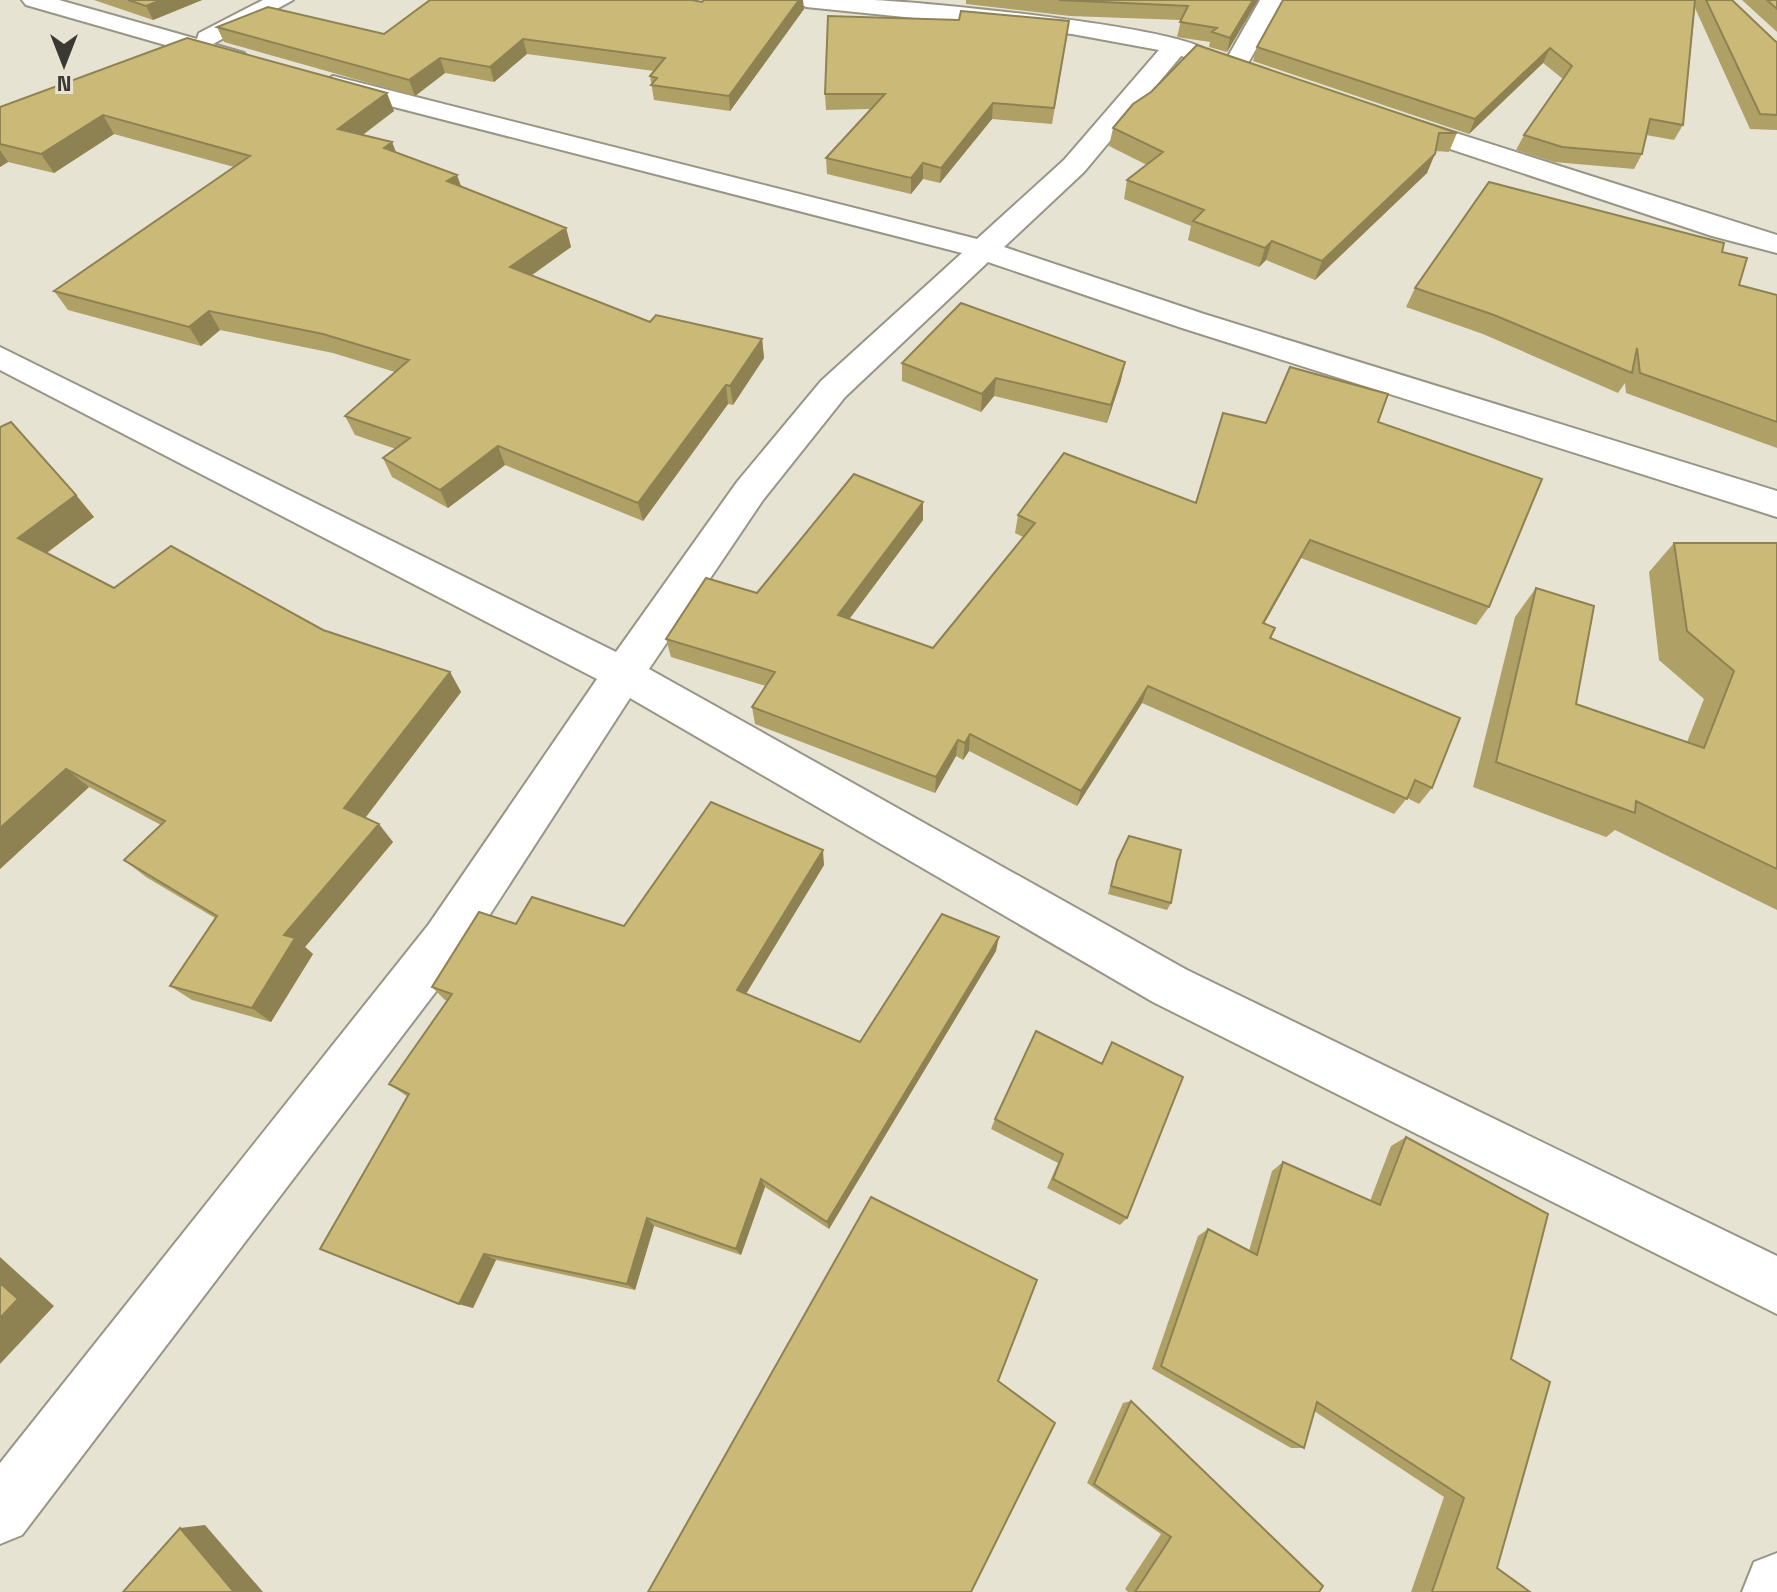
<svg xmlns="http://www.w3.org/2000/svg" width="1777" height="1592" viewBox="0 0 1777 1592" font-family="'Space Grotesk',sans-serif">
<rect width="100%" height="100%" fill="#e7e3d3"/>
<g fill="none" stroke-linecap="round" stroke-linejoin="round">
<g stroke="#999586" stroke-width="4">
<path id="minor" d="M 22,0 L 59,0 L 197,39 L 199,33 L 263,0 L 293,0 L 213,44 L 244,53 L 247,58 L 244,63 L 235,65 L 26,5 Z
M 794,0 C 821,0 848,0 874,0 C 920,2 1193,27 1211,54 L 1208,59 L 1199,61 L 1181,56 L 1084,172 L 1004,247 L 1204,314 L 1777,491 L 1777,517 L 1182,328 L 988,262 L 845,397 L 763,500 L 649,669 L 1187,970 L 1777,1256 L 1777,1314 L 1153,1002 L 630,698 L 463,956 L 22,1535 L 0,1544 L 0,1463 L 429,924 L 597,679 L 0,370 L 0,347 L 616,652 L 737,482 L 821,381 L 962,253 L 324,89 L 320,84 L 333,76 L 977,239 L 1064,160 L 1159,50 L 1072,34 L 806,7 Z
M 1260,0 L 1284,0 L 1243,72 L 1225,72 L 1222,67 Z
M 1396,114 L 1777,235 L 1777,253 L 1712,236 L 1387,128 L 1383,122 L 1387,116 Z
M 1777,1553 L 1777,1592 L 1742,1592 L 1754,1562 Z"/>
</g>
<use href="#minor" fill="#fff" fill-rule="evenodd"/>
</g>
<path fill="#afa066" d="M 94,0 L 202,0 L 153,20 Z
M 966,0 L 1258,0 L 1227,52 L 1209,47 L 1210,42 L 1177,37 L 1181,20 L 1070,16 L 966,4 Z
M 1283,0 L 1732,0 L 1775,41 L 1777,42 L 1777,130 L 1750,129 L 1695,8 L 1683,125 L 1674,140 L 1646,135 L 1642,154 L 1634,169 L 1554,162 L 1516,150 L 1524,135 L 1563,79 L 1543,63 L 1469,134 L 1253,61 L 1257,47 Z
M 1742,0 L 1777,0 L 1777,32 Z
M 702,2 L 804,9 L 730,111 L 654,100 L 650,76 L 654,71 L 527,54 L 494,82 L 445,73 L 415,96 L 224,42 L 217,27 L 384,34 Z
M 1067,37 L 1052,124 L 992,119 L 940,183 L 923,179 L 911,194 L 827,174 L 826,158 L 870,109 L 826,110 L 825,94 Z
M 0,107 L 394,111 L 363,135 L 392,142 L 396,152 L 461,187 L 566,228 L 571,247 L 531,276 L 650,322 L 762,339 L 764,358 L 733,405 L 728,404 L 643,521 L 505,465 L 448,508 L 392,477 L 383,458 L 396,449 L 355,435 L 345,416 L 395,372 L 333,353 L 220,330 L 201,346 L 68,310 L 54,291 L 234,167 L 114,134 L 54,173 L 8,162 L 0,167 Z
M 1113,128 L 1457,133 L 1449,152 L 1435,151 L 1427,173 L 1315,280 L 1266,260 L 1259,267 L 1188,240 L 1191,226 L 1124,199 L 1127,180 L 1147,165 L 1109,146 Z
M 1722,252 L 1739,285 L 1777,295 L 1777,448 L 1626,393 L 1625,383 L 1618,393 L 1483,334 L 1406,307 L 1415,288 Z
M 902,363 L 1121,380 L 1107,423 L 994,396 L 981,412 L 902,381 Z
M 1378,422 L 1489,607 L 1476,625 L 1301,558 L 1264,624 L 1275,628 L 1270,638 L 1432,788 L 1419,804 L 1407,798 L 1394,814 L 1142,703 L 1077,806 L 969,751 L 963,760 L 956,756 L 935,793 L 755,724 L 752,707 L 766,686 L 671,657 L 666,639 L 757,593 L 923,502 L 923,520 L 849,619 L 933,648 L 1023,537 L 1015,533 L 1018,515 L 1196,502 L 1266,423 Z
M 0,427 L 76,495 L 94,517 L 47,553 L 114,588 L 323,630 L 450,672 L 461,692 L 365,818 L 393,842 L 305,947 L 313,954 L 271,1022 L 192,1000 L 170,986 L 215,918 L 146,877 L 124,860 L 161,825 L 89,787 L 0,869 Z
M 1674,543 L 1777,543 L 1777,910 L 1615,830 L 1606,837 L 1473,787 L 1515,617 L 1536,588 L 1576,704 L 1687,742 L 1704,699 L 1659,660 L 1649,572 Z
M 1117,861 L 1171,903 L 1167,910 L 1108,894 Z
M 824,865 L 746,994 L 860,1042 L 996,951 L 829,1229 L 765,1187 L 741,1255 L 654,1226 L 635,1290 L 496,1260 L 473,1308 L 459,1304 L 408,1097 L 389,1084 L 448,1001 L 445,1000 L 432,987 L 624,926 Z
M 1112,1042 L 1127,1218 L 1120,1225 L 1047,1188 L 1058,1163 L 991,1129 L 995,1119 L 1101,1064 Z
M 1406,1137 L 1511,1359 L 1497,1568 L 1530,1592 L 1411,1592 L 1444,1497 L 1314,1411 L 1304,1448 L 1291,1448 L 1152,1369 L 1198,1236 L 1208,1229 L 1249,1251 L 1272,1171 L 1283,1162 L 1370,1201 L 1391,1146 Z
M 1131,1401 L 1319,1592 L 1128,1592 L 1125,1589 L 1161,1534 L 1087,1483 L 1123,1403 Z"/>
<path fill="#8e8253" d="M 161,0 L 202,0 L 153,20 L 146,6 Z
M 799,0 L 803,0 L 804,9 L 730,111 L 729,96 Z
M 1253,0 L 1258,0 L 1227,52 L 1230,38 Z
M 523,39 L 527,54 L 494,82 L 490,67 Z
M 1550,48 L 1543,63 L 1469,134 L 1475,119 Z
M 440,58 L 445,73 L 415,96 L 409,80 Z
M 387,93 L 394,111 L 346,147 L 338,129 Z
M 993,103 L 992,119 L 940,183 L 941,168 Z
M 103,115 L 114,134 L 54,173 L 41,154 Z
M 392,142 L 399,161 L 384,148 Z
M 0,150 L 8,162 L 0,167 Z
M 1435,154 L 1427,173 L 1315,280 L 1322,261 Z
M 923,163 L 923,179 L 911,194 L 911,178 Z
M 457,175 L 464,194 L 447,181 Z
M 566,228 L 571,247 L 516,286 L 510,267 Z
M 1272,241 L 1266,260 L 1259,267 L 1265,248 Z
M 209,311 L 220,330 L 201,346 L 189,327 Z
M 762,339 L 764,358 L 733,405 L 730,386 Z
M 1125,362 L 1121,380 L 1107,423 L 1111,405 Z
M 996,378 L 994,396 L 981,412 L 982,394 Z
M 726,385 L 728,404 L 643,521 L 638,503 Z
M 498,446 L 505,465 L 448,508 L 440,490 Z
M 76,495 L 94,517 L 38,559 L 18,538 Z
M 923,502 L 923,520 L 839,633 L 838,615 Z
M 1310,540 L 1301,558 L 1254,641 L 1263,623 Z
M 450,672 L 461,692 L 359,826 L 344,808 Z
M 1148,686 L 1142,703 L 1077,806 L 1081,791 Z
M 970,734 L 969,751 L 963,760 L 965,743 Z
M 958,740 L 956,756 L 935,793 L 936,777 Z
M 66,769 L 89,787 L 0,869 L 0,828 Z
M 379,824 L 393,842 L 305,947 L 313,954 L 271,1022 L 252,1008 L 284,935 Z
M 823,850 L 824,865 L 741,1002 L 737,990 Z
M 999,937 L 996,951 L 829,1229 L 827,1222 Z
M 761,1179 L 765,1187 L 741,1255 L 736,1249 Z
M 647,1218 L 654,1226 L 635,1290 L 627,1284 Z
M 484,1254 L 496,1260 L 473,1308 L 459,1304 Z
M 0,1257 L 54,1306 L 0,1364 Z
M 205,1525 L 263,1592 L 234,1592 L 180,1528 Z"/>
<path fill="#cbba77" stroke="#8e8253" stroke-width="2" d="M 128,0 L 161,0 L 146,6 Z
M 430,0 L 692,0 L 702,2 L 704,0 L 799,0 L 729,96 L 651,85 L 657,78 L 650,76 L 665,58 L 523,39 L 490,67 L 440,58 L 409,80 L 217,27 L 268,7 L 384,34 Z
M 1059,0 L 1253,0 L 1230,38 L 1212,32 L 1217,28 L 1180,22 L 1188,6 Z
M 1283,0 L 1695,0 L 1683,125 L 1650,119 L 1642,154 L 1562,147 L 1524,135 L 1572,66 L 1550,48 L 1475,119 L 1257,47 Z
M 1706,0 L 1732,0 L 1775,41 L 1777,42 L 1777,115 L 1760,114 Z
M 1767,0 L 1777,0 L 1777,9 Z
M 961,11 L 1069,21 L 1054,108 L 993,103 L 941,168 L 923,163 L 911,178 L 826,158 L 885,94 L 825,94 L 828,16 L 959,20 Z
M 187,38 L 387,93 L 338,129 L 392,142 L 384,148 L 457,175 L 447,181 L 566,228 L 510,267 L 650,322 L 656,315 L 762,339 L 730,386 L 726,385 L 638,503 L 498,446 L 440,490 L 383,458 L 410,438 L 345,416 L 409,360 L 323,334 L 209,311 L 189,327 L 54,291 L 250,156 L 103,115 L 41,154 L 0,144 L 0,107 Z
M 1197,45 L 1457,133 L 1439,133 L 1435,154 L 1322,261 L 1272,241 L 1265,248 L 1193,221 L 1204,210 L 1127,180 L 1163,152 L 1113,128 L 1133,104 L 1151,92 Z
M 1489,182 L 1724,243 L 1722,252 L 1747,258 L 1739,285 L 1777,295 L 1777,422 L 1640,373 L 1637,348 L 1632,373 L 1494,315 L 1415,288 Z
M 961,303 L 1125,362 L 1111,405 L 996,378 L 982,394 L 902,363 Z
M 1290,367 L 1388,394 L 1378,422 L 1542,479 L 1489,607 L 1310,540 L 1263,623 L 1275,628 L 1270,638 L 1460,718 L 1432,788 L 1415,780 L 1407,799 L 1148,686 L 1081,791 L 970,734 L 965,743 L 958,740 L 936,777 L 752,707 L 775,672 L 666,639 L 706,578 L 757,593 L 854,474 L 923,502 L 838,615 L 933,648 L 1035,523 L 1018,515 L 1064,453 L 1196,503 L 1223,413 L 1266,423 Z
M 11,422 L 76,495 L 18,538 L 114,588 L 171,546 L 323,630 L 450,672 L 344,808 L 379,824 L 284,935 L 295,938 L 252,1008 L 170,986 L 217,916 L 124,860 L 165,821 L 66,769 L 0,828 L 0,427 Z
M 1674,543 L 1777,543 L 1777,869 L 1636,801 L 1635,813 L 1496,762 L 1536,588 L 1594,606 L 1576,704 L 1704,748 L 1734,671 L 1687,631 Z
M 711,802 L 823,850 L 737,990 L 860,1042 L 942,914 L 999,937 L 827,1222 L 761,1179 L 736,1249 L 647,1218 L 627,1284 L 484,1254 L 459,1304 L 320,1249 L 409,1094 L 389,1084 L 452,994 L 432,987 L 479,912 L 516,924 L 532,897 L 624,926 Z
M 1129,836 L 1181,850 L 1171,903 L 1111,886 L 1117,861 Z
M 1036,1031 L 1102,1064 L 1112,1042 L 1183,1077 L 1127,1218 L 1053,1179 L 1063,1154 L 995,1119 Z
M 1406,1137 L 1548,1214 L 1511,1359 L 1550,1382 L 1497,1568 L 1530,1592 L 1432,1592 L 1464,1498 L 1317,1402 L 1304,1448 L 1161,1366 L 1208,1229 L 1257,1255 L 1283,1162 L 1380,1205 Z
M 871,1197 L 1037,1280 L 998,1381 L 1055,1423 L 971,1592 L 648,1592 Z
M 0,1283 L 18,1299 L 0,1318 Z
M 1131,1401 L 1323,1586 L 1319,1592 L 1135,1592 L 1171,1537 L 1094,1484 Z
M 180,1528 L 234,1592 L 123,1592 Z"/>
<g transform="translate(64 64) rotate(180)" stroke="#e7e3d3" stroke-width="6" paint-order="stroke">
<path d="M0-6L14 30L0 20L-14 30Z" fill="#3b3933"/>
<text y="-12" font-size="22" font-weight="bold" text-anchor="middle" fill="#3b3933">N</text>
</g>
</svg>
